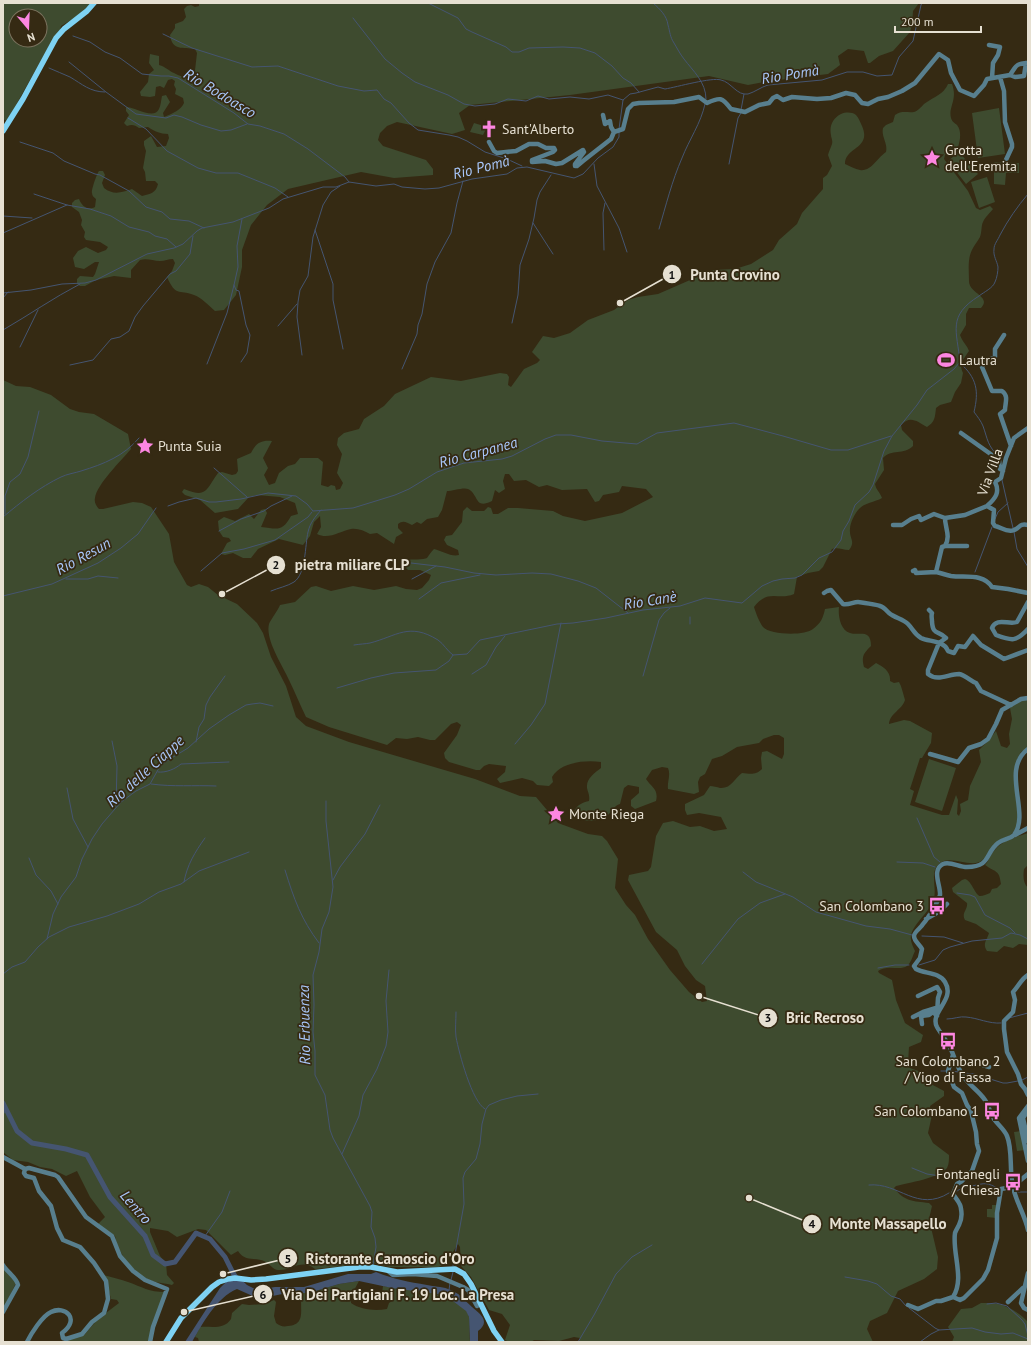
<svg xmlns="http://www.w3.org/2000/svg" width="1031" height="1345" viewBox="0 0 1031 1345" font-family="'PT Sans',sans-serif">
<rect width="100%" height="100%" fill="#352a13"/>
<path fill="#3e4b2f" fill-rule="evenodd" d="M 3,3 L 92,3 L 76,17 L 61,26 L 60,31 L 54,37 L 7,121 L 3,119 ZM 16,16 L 40,16 L 40,40 L 16,40 Z
M 199,3 L 919,3 L 913,11 L 912,25 L 910,32 L 893,51 L 879,56 L 870,63 L 868,63 L 864,51 L 848,49 L 838,56 L 840,65 L 828,74 L 770,81 L 748,85 L 709,76 L 570,95 L 470,105 L 459,113 L 465,130 L 452,134 L 397,122 L 387,126 L 380,133 L 378,140 L 383,146 L 426,160 L 433,169 L 433,175 L 394,178 L 361,172 L 288,189 L 267,205 L 251,225 L 242,250 L 242,267 L 236,295 L 224,310 L 215,311 C 209,306 202,298 194,295 C 178,289 176,297 167,277 L 172,271 L 175,263 L 173,259 C 168,259 165,261 160,261 C 153,261 147,258 140,260 L 131,270 L 131,278 L 114,276 L 96,280 L 85,286 L 80,286 L 77,284 L 77,279 L 80,276 L 93,277 L 95,274 L 99,262 L 95,262 L 84,269 L 75,267 L 73,258 L 78,251 L 86,247 L 98,253 L 106,250 L 108,247 L 100,242 L 86,240 L 84,237 L 85,232 L 81,225 L 82,220 L 79,212 L 72,207 L 72,203 L 75,200 L 79,199 C 82,206 87,211 95,207 L 96,199 C 94,197 92,196 92,193 C 91,191 97,173 99,171 L 103,171 L 105,175 L 102,183 L 104,188 C 113,195 121,193 132,189 L 142,196 C 150,194 156,193 158,184 L 155,181 L 146,181 L 145,172 L 143,168 L 146,151 L 144,145 L 144,141 L 151,136 L 157,147 L 166,146 L 169,138 L 168,134 C 160,134 154,131 148,127 L 139,128 C 135,125 132,124 127,126 L 124,123 L 129,115 L 126,111 L 126,107 C 135,107 154,120 159,109 C 161,105 161,100 162,96 L 166,95 L 170,102 L 163,113 L 164,117 C 172,114 181,110 184,103 L 183,98 L 175,94 L 176,89 L 174,85 L 175,81 L 172,79 L 168,80 L 164,88 L 160,86 L 156,87 L 155,96 L 150,97 L 141,96 L 140,92 L 148,82 L 149,74 L 154,70 L 149,63 L 150,54 L 159,56 L 159,65 C 166,67 169,71 174,73 C 179,76 185,77 190,80 L 194,79 L 197,53 L 195,49 C 183,47 172,51 170,35 L 175,28 L 175,24 L 183,21 L 186,17 L 184,9 L 187,6 L 191,5 L 195,7 L 199,6 Z
M 948,84 L 952,84 C 958,100 948,107 951,118 C 952,122 955,123 957,125 C 962,131 960,141 958,147 L 945,155 L 944,159 L 968,191 L 976,208 L 980,210 L 990,206 L 993,209 C 990,213 985,217 983,222 C 981,226 982,232 980,237 C 978,241 975,244 973,248 C 967,258 969,270 969,281 C 969,294 992,296 981,308 L 969,308 L 966,314 L 966,325 L 960,335 C 963,343 967,345 969,351 C 964,359 958,363 963,373 L 961,383 L 955,392 L 951,402 L 940,405 L 936,408 C 935,417 935,422 927,427 C 917,421 910,415 901,425 L 902,430 L 913,441 L 913,446 C 904,455 891,449 883,458 L 884,470 L 875,484 C 876,490 880,492 882,498 C 875,502 864,503 859,509 C 855,513 850,523 850,529 C 849,539 856,541 849,550 C 842,550 838,547 832,549 L 823,567 L 819,571 L 808,573 L 797,577 L 794,594 C 778,601 769,588 754,607 C 756,613 759,622 763,627 C 770,635 805,636 813,629 C 821,623 823,618 825,609 L 839,607 C 838,615 840,630 850,633 C 859,636 871,628 871,646 C 864,653 861,656 864,667 L 868,669 L 876,663 C 884,667 891,672 890,681 L 894,683 L 899,682 C 902,687 903,694 905,700 C 902,710 890,713 889,724 L 904,720 L 910,721 L 932,733 L 931,743 L 922,758 L 920,758 L 910,789 L 914,791 L 910,805 L 942,815 L 949,815 L 956,795 L 958,800 L 957,814 L 959,816 L 961,811 L 960,804 L 968,800 L 970,786 L 981,762 L 979,750 L 987,742 L 996,731 L 1001,746 L 1007,748 L 1010,744 L 1009,734 L 1012,719 L 1010,708 C 1015,704 1021,699 1028,700 L 1028,748 L 1021,752 L 1017,759 C 1018,773 1018,788 1019,802 C 1019,807 1020,815 1019,820 C 1019,823 1016,829 1014,831 C 1011,837 1000,838 994,844 C 988,851 986,861 976,863 C 965,865 950,856 940,863 C 929,871 937,887 934,898 C 930,913 913,923 911,936 C 910,941 913,947 915,951 C 913,955 911,963 907,966 C 900,971 887,964 878,971 L 879,973 L 892,980 L 896,1000 L 905,1023 L 923,1035 L 921,1042 L 909,1047 L 908,1063 L 910,1068 L 924,1073 L 931,1084 L 944,1091 L 944,1096 L 930,1106 L 932,1115 L 928,1133 L 933,1143 L 949,1155 C 949,1160 949,1164 947,1168 C 939,1178 908,1183 896,1186 L 894,1188 C 905,1202 913,1201 929,1203 L 932,1206 L 929,1219 L 938,1257 L 937,1269 L 924,1279 L 898,1291 L 887,1313 L 870,1321 L 867,1329 L 873,1342 L 579,1342 L 580,1338 L 574,1337 L 559,1341 L 534,1340 L 531,1342 L 509,1342 L 505,1340 L 510,1325 L 502,1314 L 489,1310 L 471,1277 L 461,1266 L 460,1247 L 458,1244 L 446,1263 L 439,1267 L 390,1267 L 372,1263 L 315,1269 C 301,1258 292,1271 278,1270 C 273,1270 270,1264 266,1262 C 255,1256 246,1263 238,1251 L 231,1255 L 206,1230 L 198,1229 L 177,1237 L 168,1231 L 150,1228 L 150,1232 L 160,1256 L 166,1263 L 167,1275 L 174,1283 L 172,1285 C 164,1283 155,1283 147,1279 C 132,1271 118,1253 115,1236 L 98,1224 L 105,1217 L 90,1197 L 77,1171 L 66,1176 L 52,1169 L 40,1167 L 28,1162 L 13,1160 L 3,1152 L 3,380 L 16,386 L 30,387 L 51,395 L 70,409 L 79,412 L 94,414 L 128,434 L 131,449 C 121,461 97,484 95,498 C 94,502 96,506 99,509 L 103,509 L 133,502 L 142,503 L 151,507 L 169,534 L 174,562 L 187,585 L 191,587 L 199,584 L 208,587 L 218,595 L 237,604 L 257,623 L 263,633 L 271,657 L 286,686 L 296,717 L 306,726 L 349,742 L 475,779 L 520,796 L 536,797 L 558,823 L 588,834 L 602,836 L 607,841 L 618,859 L 615,888 L 626,905 L 635,915 L 648,939 L 670,970 L 689,992 L 702,1002 L 707,1001 L 705,986 L 696,980 L 685,966 L 677,950 L 656,932 L 628,880 L 629,875 L 648,871 L 651,867 L 656,836 L 663,823 L 673,821 L 690,827 L 700,826 L 714,831 L 727,829 L 721,817 L 699,813 L 687,815 L 685,810 L 685,804 L 704,795 L 710,786 C 713,786 717,787 720,788 C 731,789 735,778 742,773 C 751,774 756,775 762,769 L 761,758 L 762,752 L 767,751 L 782,759 L 784,754 L 784,738 L 779,735 L 774,735 L 763,739 L 759,743 L 737,747 L 722,756 L 712,759 L 705,774 L 700,777 L 698,782 L 699,792 L 694,794 L 668,789 C 667,782 671,775 668,768 L 662,767 L 652,770 L 646,779 C 651,787 659,789 656,801 L 635,809 L 631,806 L 631,800 L 639,793 L 639,787 L 628,785 L 624,788 L 620,804 C 614,806 613,810 609,814 C 599,823 581,823 573,814 C 576,806 580,803 589,801 C 590,795 588,793 587,788 C 586,778 595,773 601,768 L 601,762 C 585,760 561,762 552,777 L 553,782 L 549,786 L 537,785 L 533,781 L 522,778 L 500,783 L 497,779 L 505,772 L 506,766 L 489,764 L 484,766 L 480,770 L 476,770 L 449,762 L 445,758 L 444,753 L 457,735 L 461,725 L 457,722 L 451,724 L 435,740 L 430,740 L 418,737 L 407,739 L 396,738 L 387,745 L 329,727 L 306,717 C 300,705 295,692 289,680 C 283,666 265,640 269,624 C 270,621 278,610 280,605 L 295,602 L 311,587 L 316,586 L 331,591 L 353,586 L 374,590 L 396,586 L 406,589 L 417,590 L 422,588 L 429,580 L 431,575 L 420,570 L 408,570 L 404,566 L 406,560 C 411,559 424,560 427,558 C 429,555 431,552 434,549 C 442,551 451,557 459,555 L 458,550 L 447,545 L 444,540 L 446,536 L 452,535 L 462,522 L 463,511 L 467,507 L 472,511 L 484,511 L 488,507 L 491,508 L 493,514 L 498,514 L 508,508 L 518,508 L 553,511 L 563,516 L 585,521 L 622,513 L 653,497 L 646,489 L 622,486 L 619,492 L 603,495 L 599,501 L 595,502 L 587,489 L 562,490 L 547,485 L 539,487 L 526,480 L 514,481 L 509,474 L 505,474 L 503,481 L 505,489 L 499,493 L 495,490 L 492,501 C 474,510 479,494 468,489 C 464,487 452,491 447,491 L 442,510 L 438,517 L 427,519 L 421,524 L 417,522 L 412,525 C 406,522 403,520 398,524 L 398,528 L 403,533 L 396,537 L 394,544 L 377,533 L 370,534 C 364,531 358,528 351,529 C 340,531 329,540 317,534 L 321,527 L 320,516 L 314,522 L 310,536 L 303,545 L 279,539 L 258,549 L 251,558 L 243,558 L 233,553 L 225,555 L 221,554 L 227,543 L 231,541 L 229,538 L 223,537 L 219,531 L 218,521 L 224,517 L 235,521 L 249,514 L 254,519 L 261,510 L 265,509 L 267,513 L 261,527 C 278,529 282,532 291,516 L 298,514 L 295,503 L 280,497 L 257,495 L 249,497 L 238,509 L 215,513 L 200,500 L 185,495 L 182,492 L 184,489 C 207,498 205,491 218,473 L 222,472 L 232,475 L 236,474 L 238,471 L 237,459 L 251,453 C 256,443 261,440 272,441 L 263,458 L 268,468 L 264,475 L 269,485 L 275,483 L 279,473 L 288,466 L 295,464 L 300,458 L 318,458 L 323,462 L 321,485 L 328,487 L 331,485 L 335,486 L 336,490 L 340,489 L 343,483 L 337,473 L 342,454 L 337,445 L 338,438 L 344,433 L 359,429 L 364,419 L 384,406 L 395,394 L 431,377 L 461,381 L 500,373 L 507,374 L 509,377 L 508,385 L 511,387 L 524,369 L 537,363 L 540,360 L 532,352 L 543,336 L 554,338 L 570,333 L 588,320 L 614,310 L 628,300 L 638,297 L 658,294 L 713,270 L 735,269 L 751,264 L 773,250 L 779,240 L 797,224 L 802,213 L 823,189 L 823,178 L 827,175 L 832,166 L 828,155 C 829,151 831,147 832,144 C 833,140 831,138 831,135 C 829,126 833,118 841,114 C 846,112 852,112 856,115 C 859,118 860,122 862,126 C 872,149 845,147 845,164 C 850,166 855,169 860,170 C 871,172 878,157 886,152 C 888,143 881,137 883,128 L 886,125 L 893,122 L 895,115 C 902,110 907,113 914,112 C 918,111 921,107 924,104 C 929,100 942,94 945,89 C 946,88 947,86 948,84 Z
M 999,108 L 1005,154 L 978,158 L 972,113 Z
M 474,123 L 487,127 L 483,135 L 470,132 Z
M 959,152 L 978,174 L 966,184 L 948,161 Z
M 994,162 L 1019,163 L 1019,173 L 1006,173 L 1005,185 L 994,184 Z
M 987,177 L 995,202 L 979,208 L 971,182 Z
M 929,759 L 956,768 L 942,811 L 915,802 Z
M 1028,833 L 1028,865 L 1024,869 C 1023,876 1023,883 1028,888 L 1028,945 L 1019,944 L 1013,948 L 1004,946 L 997,952 L 987,951 C 982,944 987,940 989,933 L 976,924 L 965,920 C 961,913 968,910 967,903 L 953,892 L 952,888 L 962,880 L 965,879 C 972,881 975,895 980,896 C 983,896 987,894 990,893 L 992,889 L 997,888 L 1001,884 C 999,869 996,873 985,865 C 989,861 990,855 994,851 C 1002,840 1016,837 1028,833 Z
M 1021,1131 L 1025,1150 L 1017,1151 L 1014,1132 Z
M 992,1205 L 997,1205 L 996,1218 L 987,1217 L 987,1209 L 992,1209 Z
M 3,1267 C 7,1274 14,1278 16,1283 L 3,1310 Z
M 103,1275 C 111,1277 120,1279 128,1282 C 142,1287 149,1292 165,1292 L 148,1342 L 63,1342 L 85,1334 L 98,1319 L 119,1303 L 117,1300 L 111,1299 L 106,1281 Z
M 359,1281 L 351,1296 L 351,1303 C 361,1310 375,1311 387,1309 L 389,1303 L 392,1301 L 382,1293 L 383,1286 C 405,1291 463,1290 469,1317 C 470,1325 469,1334 470,1342 L 199,1342 L 198,1338 L 195,1337 L 200,1327 C 212,1326 224,1330 231,1319 L 232,1313 L 242,1304 L 249,1305 L 265,1304 L 274,1300 L 276,1302 L 274,1316 L 276,1323 C 280,1326 283,1327 288,1326 C 309,1325 297,1304 303,1293 L 309,1293 L 339,1284 Z
M 981,1303 C 986,1303 993,1303 998,1304 C 1008,1306 1021,1314 1028,1322 L 1028,1342 L 952,1342 L 954,1337 L 948,1327 L 961,1309 L 972,1308 Z"/>
<path fill="#455571" d="M 234,1270 L 238,1276 L 247,1285 L 257,1290 L 275,1287 L 304,1287 L 348,1274 L 371,1274 L 376,1272 C 393,1279 409,1282 427,1285 C 434,1287 441,1286 448,1289 C 460,1293 463,1299 472,1307 C 480,1314 491,1321 478,1331 L 478,1342 L 470,1342 L 469,1317 L 466,1311 L 449,1298 L 437,1294 L 392,1288 L 359,1281 L 339,1284 L 309,1293 L 287,1293 L 263,1298 L 257,1298 L 237,1289 C 216,1298 203,1323 192,1342 L 185,1342 L 220,1288 L 226,1282 L 234,1280 L 231,1271 Z"/>
<g fill="none" stroke-linecap="round" stroke-linejoin="round">
<path stroke="#455571" stroke-width="1" d="M 428,3 L 458,18 L 466,29 L 472,32 L 506,47 L 512,52 L 519,52 L 529,48 L 563,47 L 580,48 L 595,53 L 612,66 L 623,78 L 631,83 L 639,92
M 653,3 C 660,9 667,16 668,25 C 670,32 670,37 674,43 C 677,48 680,54 684,59 C 693,71 706,82 706,99
M 353,18 L 385,59 L 402,73 L 415,82 L 448,95 L 464,104 L 475,106 L 495,104 L 508,99 L 526,101 L 538,96 L 549,99 L 570,97 L 589,99 L 608,95 L 623,100
M 163,34 L 192,48 L 252,67 L 278,66 L 338,86 L 364,91 L 377,90 L 384,99 L 391,103 L 409,123 L 418,130 L 449,135 L 458,137 L 467,141 L 485,152 L 507,159 L 522,166
M 73,36 L 90,42 L 105,52 L 120,58 L 142,74 L 161,76 L 169,76 L 178,78 L 234,113 L 248,124 L 260,126 L 284,134 L 308,149 L 345,177 L 349,182
M 69,62 L 106,92 L 136,114 L 166,118 L 174,115 L 182,117 L 201,125 L 221,131 L 231,130 L 247,124
M 49,68 C 56,71 63,74 70,77 C 82,84 90,92 105,92
M 741,110 L 744,94
M 128,118 L 146,129 L 167,151 L 198,168 L 216,173 L 238,173 L 275,188 L 288,197
M 619,129 L 623,100 L 630,94 L 636,93 L 658,87 L 665,89 C 677,87 712,77 721,80 C 731,82 737,96 748,94 C 755,92 761,87 768,85 L 822,80 L 847,72 L 863,72 L 877,76 L 892,75 L 899,57 L 913,41 L 921,5 L 922,3
M 20,142 L 53,153 L 64,161 L 95,174 L 100,175 L 129,191 L 146,207 L 162,212 L 170,219 L 189,221 L 204,228
M 594,164 L 597,186 L 619,228 L 627,252
M 729,164 L 738,118 L 741,113
M 34,194 L 67,205 L 90,209 L 111,216 L 129,227 L 149,232 L 155,236 L 167,239 L 176,247
M 3,216 L 32,218
M 533,223 L 553,254
M 659,229 C 666,205 672,181 682,158 C 689,140 701,123 705,104
M 315,230 L 333,284 L 333,300 L 343,349
M 3,233 L 67,205
M 604,250 L 603,213 L 605,203
M 234,285 L 236,290 L 239,291 L 246,325 L 250,335 L 247,353 L 241,362
M 3,293 L 31,290 L 62,284 L 85,283 L 96,280 L 147,254 L 174,248 L 183,244 L 197,231 L 202,228 L 233,222 L 269,208 L 283,199 L 323,187 L 336,187 L 349,182 L 376,186 L 394,184 L 402,187 L 425,189 L 439,188 L 472,179 L 507,174 L 517,168 L 527,167 L 574,178 L 583,174 L 598,158 L 613,147 L 619,137 L 619,132
M 3,298 L 8,292
M 512,323 L 518,295 L 520,265 L 529,239 L 534,218 L 537,200 L 540,192 L 551,175
M 278,326 L 297,304
M 3,330 C 29,315 53,298 80,284
M 20,347 L 38,310
M 302,355 L 297,317 L 298,302 L 300,290 L 308,276 L 313,237 L 323,205 L 331,192 L 340,186
M 960,363 C 977,378 979,391 974,412 C 977,416 981,421 983,426 C 988,440 987,445 999,457
M 207,364 L 227,313 L 234,285 L 238,267 L 237,246 L 242,219
M 70,365 L 93,360 L 111,339 L 120,337 L 129,331 L 135,317 L 143,306 L 170,274 L 176,271 L 190,254 L 193,236
M 402,369 L 417,334 L 418,325 L 422,314 L 427,284 L 435,262 L 451,233 L 457,203 L 463,181
M 214,468 L 247,497
M 1002,480 L 1013,528
M 168,506 L 179,502 L 196,498 L 209,502 L 216,502 L 241,499 L 268,493 L 296,496 L 307,504 L 313,511 L 353,508 L 379,500 L 395,495 L 409,489 L 437,472 L 464,463 L 502,459 L 512,456 L 545,439 L 556,435 L 571,435 L 602,441 L 637,444 L 657,433 L 734,423 L 783,436 L 831,450 L 848,450 L 891,436
M 5,514 L 5,496 L 10,482 L 20,474 L 28,457 L 39,411
M 3,517 C 21,502 40,487 61,477 C 67,474 75,473 81,471 C 104,464 124,456 139,438
M 995,519 L 998,512 L 1008,503
M 219,531 L 241,519 L 264,511 L 271,506 L 292,496
M 1014,532 L 1017,549 L 1028,567
M 411,563 L 445,567 L 474,573 L 496,575 L 532,573 L 551,574 L 578,581 L 596,588 L 628,613
M 201,571 L 222,553 L 244,549 L 275,540 L 308,517 L 312,512
M 975,572 L 992,527
M 66,579 L 88,579 L 98,576 L 118,578
M 412,579 L 436,566
M 271,591 C 278,588 288,586 294,582 C 306,574 305,545 308,532 C 310,523 315,517 321,510
M 3,596 L 52,584 L 98,563 L 121,548 L 138,534 L 156,508
M 419,599 L 441,583 L 480,575
M 690,617 L 690,624
M 354,645 C 360,644 365,644 370,643 C 397,636 409,622 438,640 C 444,644 447,651 453,655
M 472,674 L 486,665 L 496,647 L 505,636
M 643,676 L 659,620 L 664,613 L 670,608
M 337,688 L 371,678 L 394,673 L 436,670 L 449,661 L 453,655 L 467,654 L 480,640 L 557,624 L 573,623 L 606,618 L 643,610 L 680,606 L 705,598 L 742,603 L 762,586 L 773,581 L 782,579 L 795,578 L 802,575 L 819,558 L 832,552 L 841,540 L 843,531 L 849,521 L 855,505 L 869,492 L 873,485 L 884,451 L 892,436 L 917,405 L 927,390 L 954,369 L 960,362 C 957,331 947,316 979,296 C 984,292 993,288 995,282 C 997,278 998,271 998,267 C 997,261 993,256 994,249 C 994,244 998,240 1000,235 C 1008,220 1017,207 1028,194
M 112,741 L 117,766 L 116,806
M 196,742 L 199,727 L 204,719 L 206,705 L 210,697 L 225,676
M 515,744 L 531,725 L 545,704 L 561,623
M 158,772 C 166,773 175,769 181,764 L 229,762
M 151,784 C 173,787 194,785 216,786
M 67,788 L 73,819 L 88,847
M 326,801 L 326,821 L 333,887 L 329,912 L 322,929 L 319,952 L 313,975 L 314,1005 L 313,1032 L 315,1051 L 315,1075 L 325,1095 L 330,1130 L 333,1138 L 370,1206 L 372,1212 L 371,1227 L 375,1238 L 376,1247 L 373,1265
M 917,818 L 934,857 L 940,862
M 29,858 L 36,875 L 51,891 L 58,904
M 897,862 L 923,863 L 935,867
M 285,870 C 294,899 301,919 319,943
M 743,872 L 756,882 L 793,897 L 816,912 L 866,926 L 890,929 L 912,935
M 333,880 L 340,867 L 365,834 L 380,805
M 184,882 C 187,865 195,852 205,838
M 957,893 L 970,895 L 975,897 L 985,915 L 1010,928 L 1015,933
M 922,936 L 944,937 L 963,943
M 47,939 L 53,914 L 61,897 L 76,877 L 82,859 L 92,839 L 102,824 L 121,802 L 136,791 L 150,784 L 159,768 L 165,762 L 188,748 L 209,729 L 229,715 L 246,705 L 252,704 L 260,703 L 273,706
M 702,964 L 738,919 L 760,903 L 785,894
M 919,965 L 935,960 L 943,950 L 950,947 L 972,941 L 1002,938 L 1011,933 L 1020,935 L 1028,939
M 878,968 L 895,965 L 909,965
M 3,974 L 12,967 L 25,962 L 38,947 L 49,937 L 69,927 L 107,916 L 139,904 L 159,892 L 181,884 L 199,871 L 249,852
M 456,1012 C 456,1021 455,1029 456,1037 C 459,1053 472,1102 485,1109
M 1009,1018 L 1028,1013
M 947,1019 C 954,1019 960,1016 966,1017 C 978,1018 989,1024 1001,1023
M 941,1071 L 947,1071
M 950,1071 L 959,1072
M 964,1073 L 974,1074 L 1003,1083 L 1007,1083 L 1018,1081
M 1022,1080 L 1028,1077
M 3,1115 L 6,1109
M 342,1154 L 359,1116 L 363,1095 L 377,1069 L 386,1046 L 388,1032 L 386,1001 L 389,970
M 912,1168 L 927,1174 L 940,1176
M 869,1185 C 899,1182 917,1213 949,1193
M 957,1191 C 963,1187 965,1188 972,1186 C 985,1183 987,1182 999,1189
M 1018,1192 L 1028,1192
M 205,1236 L 222,1212 L 230,1191
M 453,1266 L 464,1204 L 463,1178 L 465,1172 L 476,1159 L 480,1144 L 482,1124 L 486,1109 L 489,1105 L 501,1100 L 517,1096 L 538,1094
M 845,1277 L 868,1281 L 877,1284 L 891,1296 L 900,1299 L 906,1306
M 451,1280 L 453,1272
M 449,1290 L 450,1283
M 987,1304 L 996,1303 L 1007,1306 L 1022,1320 L 1025,1324 L 1028,1336
M 909,1308 L 935,1328 L 939,1330 L 972,1328 L 985,1332 L 1001,1334 L 1013,1333 L 1028,1339
M 578,1342 L 594,1315 L 616,1274 L 632,1257 L 652,1245
M 920,1342 L 931,1334 L 939,1330"/>
<path stroke="#455571" stroke-width="5" d="M 3,1103 L 17,1131 L 32,1143 L 66,1149 L 87,1155 L 110,1197 L 145,1236 L 153,1255 L 165,1264 L 175,1262 L 196,1233 L 210,1239 L 225,1257 L 235,1277"/>
<path stroke="#587f8e" stroke-width="4.5" d="M 989,45 L 1000,47 L 998,55 L 993,63 L 992,78
M 1010,75 C 1017,65 1015,64 1028,63
M 1000,77 L 1004,91 L 1005,122 L 1012,144 L 1012,147 L 1005,162
M 603,115 L 605,124 L 610,121 L 611,127 L 614,132
M 614,132 L 623,129 L 628,109 L 633,104 L 639,103 L 674,102 L 699,97 L 707,103 C 720,97 722,97 731,109 L 745,112 L 759,105 L 769,103 L 773,98 L 777,96 L 783,100 L 792,97 L 817,99 L 831,98 L 846,93 L 855,95 L 862,103 L 868,104 L 878,99 L 888,97 L 902,91 L 915,83 L 939,54 L 948,60 L 951,73 L 960,90 L 974,96 L 984,85 L 987,79 L 1010,75 L 1015,77 L 1024,76 L 1026,63
M 489,142 L 494,151 L 497,153 L 516,151 L 529,144 L 538,144 L 546,148 L 554,148 L 555,150 L 553,152 L 532,160 L 532,162 L 545,161 L 556,164 L 562,163 L 583,150 L 584,152 L 575,164 L 575,166 L 577,166 L 583,161 L 611,139 L 614,132
M 1004,335 L 995,349 L 995,357 L 985,361 L 982,367 L 992,391 L 1002,391 C 1009,396 1005,403 1005,410 L 1000,414 L 1011,446
M 961,433 L 999,460 L 1000,469 L 1003,471
M 987,506 C 996,498 1000,492 995,482 L 1001,478 L 1006,458 L 1014,438 L 1028,428
M 945,518 L 965,515 L 987,506 L 994,510 L 993,523 L 995,526 C 1001,527 1007,533 1014,530 C 1020,528 1019,523 1028,525
M 893,525 L 902,525 L 911,519 L 919,516 L 921,520 L 934,514 L 945,518 C 945,528 951,536 945,546 L 942,547 L 936,572 L 916,573 L 915,570 L 913,571
M 945,546 L 967,546
M 936,572 C 941,573 946,575 951,576 C 965,578 983,573 992,587 L 1008,589 L 1028,593
M 824,593 L 827,591 L 831,590 L 843,604 C 849,605 853,602 858,602 C 860,602 878,605 880,606 C 884,607 886,610 889,613 C 895,618 903,619 908,624 C 913,629 914,634 921,638 C 929,642 944,640 948,651 L 954,653 L 958,646 L 965,647 L 973,636 L 981,645 L 1004,659 L 1028,650
M 1028,602 L 1017,622 C 1009,625 996,617 992,628 L 996,635 C 1012,641 1016,642 1028,629
M 929,610 L 932,613 C 931,616 932,618 932,622 C 933,636 939,630 946,638 L 939,643 L 928,670 L 928,674 C 938,682 948,674 959,674 C 965,675 971,681 976,683 L 981,691 L 1011,705
M 1028,749 C 1000,770 1031,813 1014,835 C 1010,839 1003,839 998,843 C 985,853 991,867 967,867 C 959,867 950,861 943,864 C 931,870 941,886 940,895 C 939,900 927,920 923,924 C 921,928 914,932 914,936 C 914,941 920,945 922,949 L 920,958 L 914,966 L 916,969 C 925,974 939,972 945,982 C 956,1000 929,1012 937,1027 C 941,1034 946,1040 950,1047 C 955,1058 957,1068 964,1077 C 970,1086 979,1091 985,1100 C 989,1106 990,1113 994,1119 C 998,1125 1004,1129 1007,1136 C 1013,1150 1009,1171 1013,1187 C 1016,1202 1025,1215 1028,1230
M 930,754 L 958,762 L 969,748 L 981,744 L 988,739 L 996,724 L 1002,710 L 1021,699 L 1028,698
M 1015,835 L 1028,828
M 926,919 L 940,911 L 947,904
M 1028,975 C 1021,979 1019,986 1013,992 L 1015,1000 L 1013,1012 L 1004,1021 L 1004,1029 L 1007,1052 L 1018,1074 L 1021,1084 L 1025,1089 L 1028,1095
M 918,996 L 937,987 L 940,992 L 938,998 L 937,1014
M 913,1017 L 923,1012 L 936,1008 L 937,1010
M 922,1024 L 921,1016 L 929,1015 L 933,1012 L 937,1016
M 953,1055 L 948,1071 L 954,1087 L 962,1093 L 967,1105 L 971,1111 L 976,1132 L 977,1144 L 979,1151 L 972,1171 L 962,1181 L 957,1184 L 953,1194 C 956,1199 961,1203 961,1209 C 962,1214 961,1221 959,1225 C 958,1227 956,1230 955,1233 C 952,1253 965,1279 953,1297
M 936,1061 L 950,1063
M 955,1061 L 980,1064 L 989,1067
M 1028,1106 L 1019,1118 L 1028,1161
M 1027,1112 L 1023,1118 L 1028,1141
M 3,1157 L 25,1169 L 29,1168 L 55,1175 L 58,1177 L 86,1217 L 112,1236 L 120,1256 L 133,1271 L 145,1280 L 167,1289 L 153,1327 L 150,1342
M 25,1169 L 24,1173 L 26,1176 L 34,1178 L 39,1191 L 51,1206 L 57,1228 L 63,1240 L 80,1247 L 94,1263 L 106,1281 L 108,1299 L 104,1313 L 92,1322 L 82,1334 L 66,1339 L 63,1338 L 62,1333 C 81,1319 65,1305 51,1312 C 42,1316 31,1334 27,1342
M 3,1265 C 7,1272 17,1278 18,1285 L 3,1312
M 388,1271 L 393,1275 L 413,1274 L 437,1276 L 463,1287 L 468,1290 L 477,1306
M 1028,1273 L 1021,1303 L 1024,1308 L 1028,1310
M 953,1297 L 960,1300 L 964,1298 L 983,1279 L 988,1270 L 997,1238 L 997,1213 L 1001,1189 L 1012,1187 L 1028,1174
M 1008,1302 L 1023,1288
M 908,1305 L 918,1309 L 936,1301 L 941,1301 L 953,1297"/>
<path stroke="#7ed2f3" stroke-width="5.5" d="M 3,131 L 23,99 L 56,38 L 64,29 L 87,11 L 94,3
M 166,1342 L 181,1318 L 212,1287 L 219,1282 L 228,1279 L 235,1278 L 251,1280 L 266,1279 L 359,1267 L 371,1267 L 397,1272 L 455,1269 L 464,1274 L 471,1284 L 494,1331 L 502,1342"/>
</g>
<defs>
<g id="church-bare" transform="scale(1.38)"><path d="M-1.2-6h2.4v3.5h3.3v2.4h-3.3V6h-2.4V-.1h-3.3v-2.4h3.3Z" fill="#fd86e1" stroke="#352a13" stroke-width="2.5" paint-order="stroke"/></g>
<g id="sight-bare" transform="scale(1.38)"><path d="M0-6L1.8-2.2L6-1.7L2.9 1.2L3.7 5.4L0 3.3L-3.7 5.4L-2.9 1.2L-6-1.7L-1.8-2.2Z" fill="#fd86e1" stroke="#352a13" stroke-width="2.5" paint-order="stroke"/></g>
<g id="stadium-bare" transform="scale(1.38)"><path d="M0-5a6.5 5 0 1 0 0 10a6.5 5 0 1 0 0-10ZM-3.5-1.8h7v3.6h-7Z" fill="#fd86e1" stroke="#352a13" stroke-width="2.5" paint-order="stroke"/></g>
<g id="bus-bare" transform="scale(1.38)"><path d="M-5-6H5V4H4V6H2V4H-2V6H-4V4H-5ZM-3.5-4V0h7V-4ZM-3.5 1.2v1.5H-2V1.2ZM2 1.2v1.5H3.5V1.2Z" fill="#fd86e1" stroke="#352a13" stroke-width="2.5" paint-order="stroke"/></g>
</defs>
<g fill-rule="evenodd">
<use href="#church-bare" x="489" y="129"/>
<use href="#sight-bare" x="932" y="158"/>
<use href="#stadium-bare" x="946" y="360"/>
<use href="#sight-bare" x="145" y="446"/>
<use href="#sight-bare" x="556" y="814"/>
<use href="#bus-bare" x="937" y="906"/>
<use href="#bus-bare" x="948" y="1041"/>
<use href="#bus-bare" x="992" y="1111"/>
<use href="#bus-bare" x="1013" y="1182"/>
</g>
<g text-anchor="middle" dominant-baseline="central" stroke-width="3.5" stroke-linejoin="round" paint-order="stroke">
<g font-size="14" fill="#e6e0d2" stroke="#352a13" text-anchor="start">
<text x="502" y="129">Sant'Alberto</text>
<text x="945" y="150">Grotta<tspan x="945" dy="16">dell'Eremita</tspan></text>
<text x="959" y="360">Lautra</text>
<text x="158" y="446">Punta Suia</text>
<text x="569" y="814">Monte Riega</text>
<text x="924" y="906" text-anchor="end">San Colombano 3</text>
<text x="948" y="1061" text-anchor="middle">San Colombano 2<tspan x="948" dy="16">/ Vigo di Fassa</tspan></text>
<text x="979" y="1111" text-anchor="end">San Colombano 1</text>
<text x="1000" y="1174" text-anchor="end">Fontanegli<tspan x="1000" dy="16">/ Chiesa</tspan></text>
</g>
<g font-size="14" fill="#e6e0d2" stroke="#352a13">
<text transform="translate(990 472) rotate(-70)">Via Villa</text>
</g>
<g font-size="15" font-style="italic" fill="#a8c6f9" stroke="#352a13">
<text transform="translate(790 74) rotate(-9)">Rio Pomà</text>
<text transform="translate(220 93) rotate(31)">Rio Bodoasco</text>
<text transform="translate(481 167) rotate(-14)">Rio Pomà</text>
<text transform="translate(478 452) rotate(-15)">Rio Carpanea</text>
<text transform="translate(83 556) rotate(-29)">Rio Resun</text>
<text transform="translate(650 600) rotate(-9)">Rio Canè</text>
<text transform="translate(145 771) rotate(-42)">Rio delle Ciappe</text>
<text transform="translate(304 1025) rotate(-91)">Rio Erbuenza</text>
<text transform="translate(136 1207) rotate(49)">Lentro</text>
</g>
</g>
<path fill="none" stroke="#e6e0d2" stroke-width="1.5" d="M620 303L672 274M222 594L276 565M699 996L768 1018M749 1198L812 1224M223 1274L288 1258M184 1312L263 1294"/>
<g fill="#e6e0d2" stroke="#352a13" stroke-width="1.5">
<circle cx="620" cy="303" r="4"/>
<circle cx="222" cy="594" r="4"/>
<circle cx="699" cy="996" r="4"/>
<circle cx="749" cy="1198" r="4"/>
<circle cx="223" cy="1274" r="4"/>
<circle cx="184" cy="1312" r="4"/>
<circle cx="672" cy="274" r="10"/>
<circle cx="276" cy="565" r="10"/>
<circle cx="768" cy="1018" r="10"/>
<circle cx="812" cy="1224" r="10"/>
<circle cx="288" cy="1258" r="10"/>
<circle cx="263" cy="1294" r="10"/>
</g>
<g font-size="12" text-anchor="middle" font-weight="bold" fill="#111">
<text x="672" y="279">1</text>
<text x="276" y="569">2</text>
<text x="768" y="1022">3</text>
<text x="812" y="1228">4</text>
<text x="288" y="1263">5</text>
<text x="263" y="1299">6</text>
</g>
<g font-size="15" text-anchor="middle" font-weight="bold" fill="#e6e0d2" stroke="#352a13" stroke-width="3.5" stroke-linejoin="round" paint-order="stroke">
<text x="735" y="280">Punta Crovino</text>
<text x="352" y="570">pietra miliare CLP</text>
<text x="825" y="1023">Bric Recroso</text>
<text x="888" y="1229">Monte Massapello</text>
<text x="390" y="1264">Ristorante Camoscio d'Oro</text>
<text x="398" y="1300">Via Dei Partigiani F. 19 Loc. La Presa</text>
</g>
<rect width="1031" height="1345" fill="none" stroke="#e6e0d2" stroke-width="8"/>
<g transform="translate(28 28) rotate(161)"><circle r="19" fill="#352a13" stroke="#7c735f"/>
<path d="M0-3L7 15L0 10L-7 15Z" fill="#fd86e1"/>
<text y="-6" font-size="11" font-weight="bold" text-anchor="middle" fill="#e6e0d2">N</text>
</g>
<path d="M895 26v6h86v-6" fill="none" stroke="#e6e0d2" stroke-width="2"/>
<text x="901" y="26" font-size="12" fill="#e6e0d2" stroke="#352a13" stroke-width="3" paint-order="stroke">200 m</text>
</svg>
